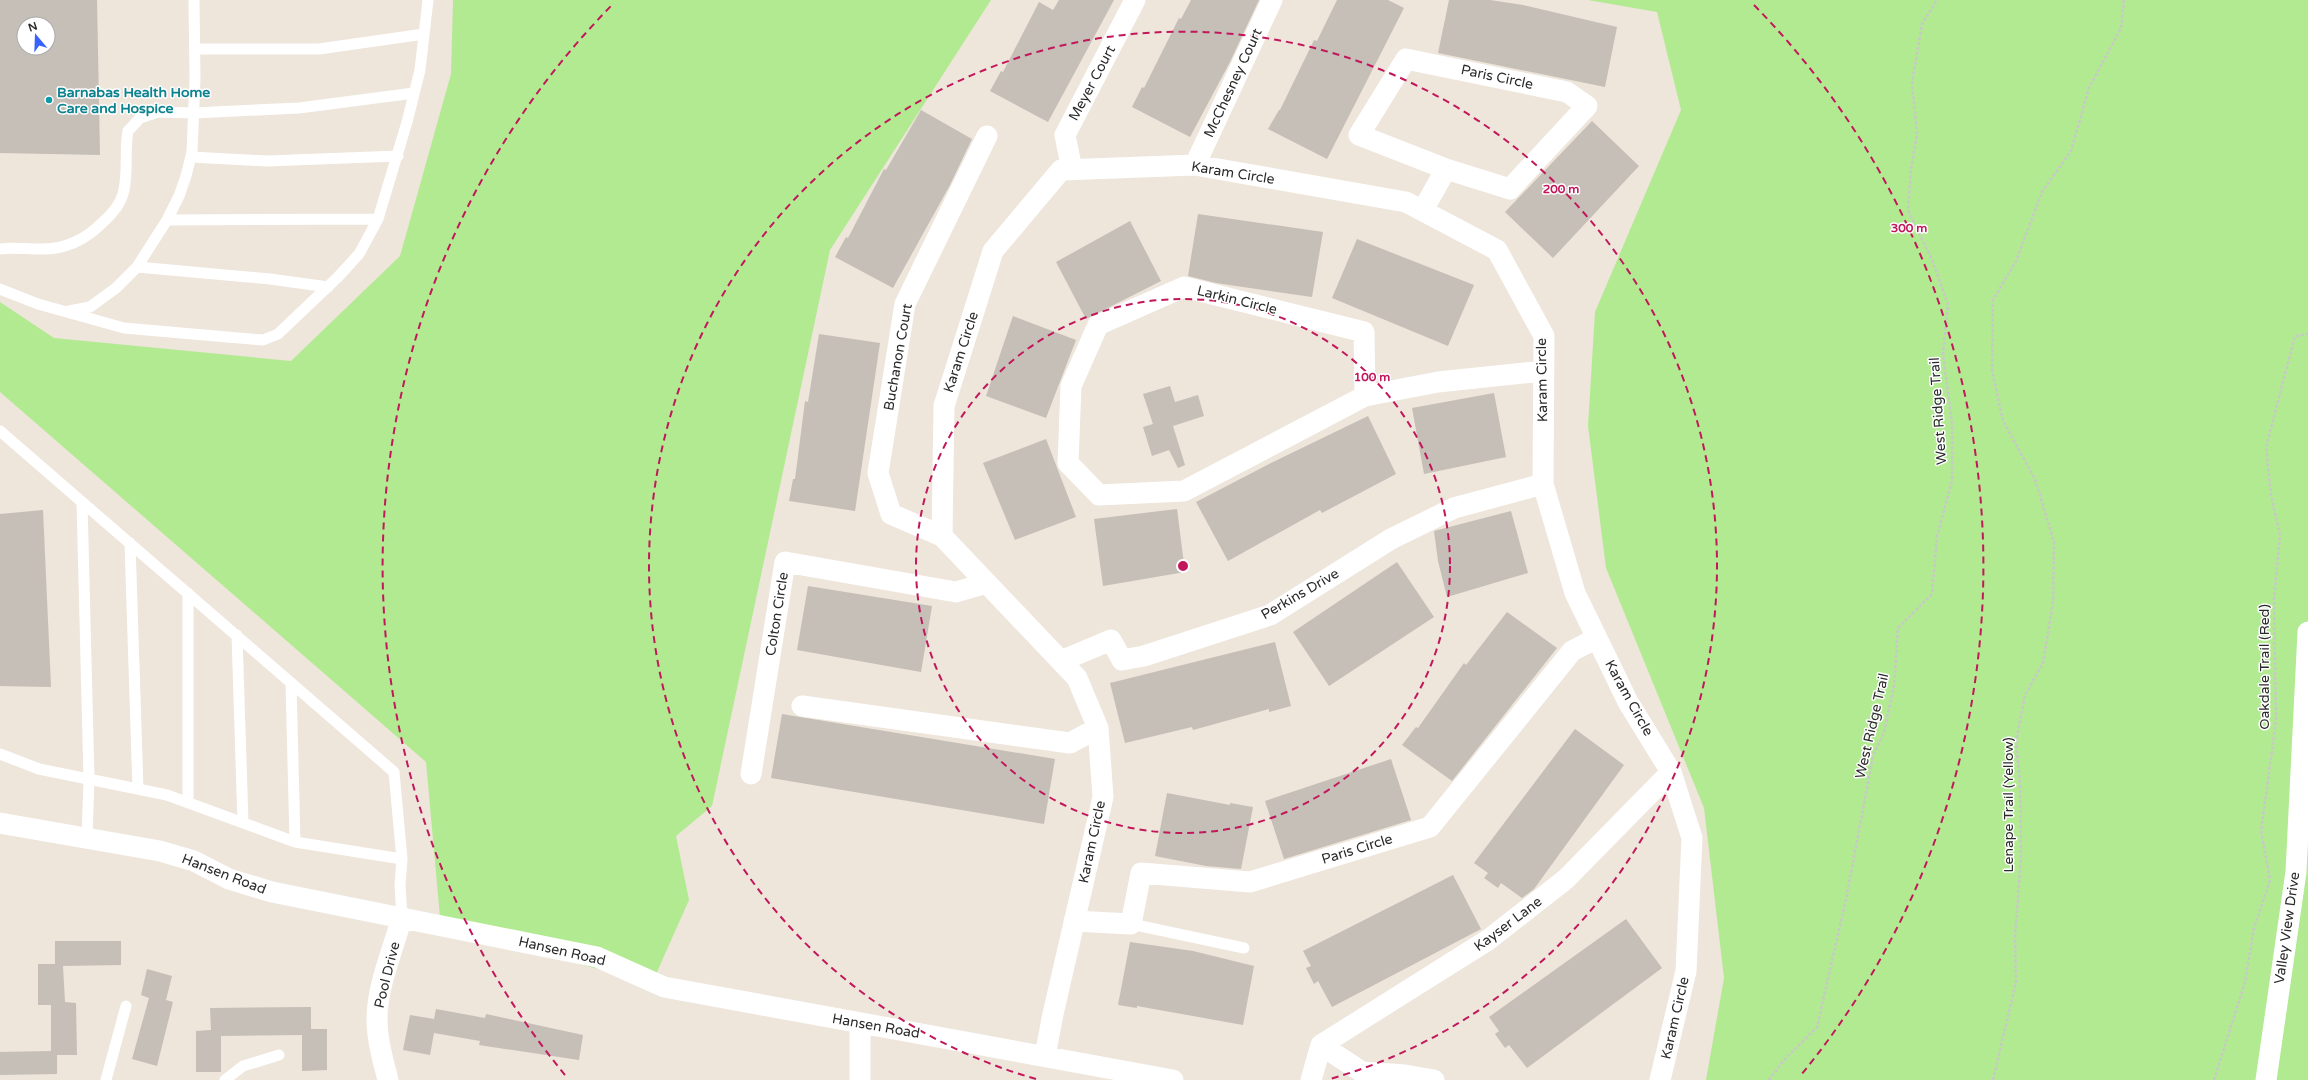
<svg xmlns="http://www.w3.org/2000/svg" width="2308" height="1080" viewBox="0 0 2308 1080" font-family="'Varela Round',sans-serif">
<rect width="100%" height="100%" fill="#eee5db"/>
<path fill="#b2ea91" d="M 453,0 L 991,0 L 830,250 L 712,806 L 676,836 L 689,900 L 652,983 L 441,928 L 426,762 L 0,392 L 0,302 L 54,338 L 291,361 L 400,256 L 451,74 Z
M 1588,0 L 2308,0 L 2308,1080 L 1706,1080 L 1724,978 L 1704,808 L 1606,568 L 1588,426 L 1595,312 L 1681,110 L 1657,12 Z"/>
<path fill="#c5bfb8" fill-rule="evenodd" d="M 0,0 L 97,0 L 100,155 L 0,153 ZM 24,24 L 48,24 L 48,48 L 24,48 Z
M 1059,0 L 1114,0 L 1048,122 L 990,91 L 1001,71 L 1003,72 L 1039,2 L 1053,10 Z
M 1191,0 L 1259,0 L 1230,62 L 1190,137 L 1132,107 L 1142,87 L 1144,88 L 1179,18 L 1181,19 Z
M 1337,0 L 1388,0 L 1404,8 L 1327,159 L 1268,129 L 1279,110 L 1280,110 L 1314,40 L 1317,41 Z
M 1449,0 L 1490,0 L 1523,5 L 1617,27 L 1605,87 L 1438,53 Z
M 921,110 L 972,139 L 950,185 L 893,288 L 835,257 L 846,237 L 848,238 L 884,169 L 886,170 Z
M 1592,121 L 1639,166 L 1553,258 L 1505,212 Z
M 1198,214 L 1323,232 L 1312,297 L 1216,283 L 1188,276 Z
M 1130,221 L 1161,281 L 1086,319 L 1056,262 Z
M 1357,239 L 1474,285 L 1448,346 L 1332,298 Z
M 1013,316 L 1076,340 L 1046,418 L 986,396 Z
M 819,334 L 880,343 L 855,511 L 789,501 L 793,479 L 795,479 L 805,401 L 808,402 Z
M 1170,386 L 1175,402 L 1198,395 L 1204,416 L 1173,426 L 1185,465 L 1178,468 L 1169,450 L 1152,456 L 1143,427 L 1153,424 L 1143,394 Z
M 1494,393 L 1506,457 L 1424,474 L 1412,408 Z
M 1368,416 L 1396,474 L 1322,513 L 1320,510 L 1228,561 L 1196,502 L 1271,463 Z
M 1046,439 L 1076,517 L 1015,540 L 983,463 Z
M 1177,509 L 1185,572 L 1103,586 L 1094,519 Z
M 43,510 L 51,687 L 0,686 L 0,514 Z
M 1511,511 L 1528,573 L 1447,597 L 1438,561 L 1434,531 Z
M 1397,562 L 1434,617 L 1329,686 L 1293,632 Z
M 808,586 L 932,606 L 921,672 L 797,650 Z
M 1507,612 L 1557,648 L 1452,781 L 1402,745 L 1416,727 L 1418,728 L 1464,663 L 1466,665 Z
M 1275,642 L 1291,706 L 1269,712 L 1269,709 L 1193,730 L 1192,727 L 1125,743 L 1110,683 Z
M 782,714 L 1055,759 L 1044,824 L 771,778 Z
M 1575,729 L 1624,765 L 1534,889 L 1522,898 L 1501,883 L 1498,888 L 1484,878 L 1488,873 L 1474,863 Z
M 1391,759 L 1411,820 L 1284,859 L 1265,801 Z
M 1167,793 L 1230,805 L 1230,803 L 1253,807 L 1241,869 L 1206,866 L 1155,856 Z
M 1453,875 L 1481,929 L 1332,1007 L 1318,981 L 1314,984 L 1306,968 L 1311,966 L 1303,951 Z
M 1626,919 L 1662,968 L 1527,1068 L 1509,1045 L 1505,1048 L 1495,1034 L 1499,1031 L 1489,1017 Z
M 55,941 L 121,941 L 121,965 L 63,966 L 65,1002 L 76,1003 L 77,1055 L 57,1055 L 57,1074 L 0,1075 L 0,1052 L 51,1051 L 51,1005 L 38,1005 L 38,964 L 55,964 Z
M 1130,942 L 1193,951 L 1254,966 L 1243,1025 L 1137,1006 L 1137,1008 L 1118,1005 Z
M 147,969 L 172,976 L 166,1000 L 173,1002 L 157,1066 L 132,1059 L 149,998 L 141,995 Z
M 311,1007 L 311,1029 L 327,1029 L 327,1070 L 302,1071 L 302,1035 L 221,1036 L 221,1072 L 196,1072 L 196,1031 L 211,1030 L 210,1008 Z
M 436,1009 L 485,1018 L 486,1014 L 583,1035 L 579,1060 L 479,1045 L 480,1041 L 434,1033 L 430,1055 L 403,1050 L 410,1015 L 434,1019 Z"/>
<g fill="none" stroke-linecap="round" stroke-linejoin="round">
<path stroke="#c8c8c8" stroke-width="2.5" stroke-dasharray="3 2" stroke-linecap="butt" d="M 1769,1080 L 1783,1061 L 1817,1027 L 1846,899 L 1873,756 L 1884,732 L 1894,686 L 1898,628 L 1932,594 L 1937,536 L 1952,481 L 1952,424 L 1943,354 L 1948,304 L 1932,260 L 1908,210 L 1911,169 L 1917,134 L 1912,83 L 1922,24 L 1937,0
M 1993,1080 L 2016,982 L 2015,936 L 2021,858 L 2020,783 L 2016,742 L 2025,695 L 2043,663 L 2053,603 L 2054,542 L 2035,479 L 2003,421 L 1992,370 L 1993,300 L 2016,261 L 2042,192 L 2071,151 L 2089,88 L 2121,28 L 2124,0
M 2214,1080 L 2245,982 L 2254,928 L 2270,880 L 2261,831 L 2276,721 L 2274,598 L 2280,536 L 2271,495 L 2266,447 L 2295,336 L 2308,334"/>
<path stroke="#fff" stroke-width="11" d="M 195,49 L 319,49 L 424,34
M 191,157 L 267,161 L 398,156
M 167,220 L 378,219
M 0,249 C 13,247 26,249 39,249 C 64,250 85,240 102,223 C 110,216 120,205 123,194 C 129,173 124,151 128,131 L 140,118 L 158,112 L 193,113 L 299,108 L 414,93
M 137,267 L 270,279 L 328,287
M 0,289 L 38,304 L 124,328 L 263,340 L 278,334 L 338,277 L 359,254 L 378,219 L 407,122 L 420,70 L 428,0
M 69,311 L 90,307 L 116,288 L 137,267 L 167,220 L 179,196 L 186,176 L 192,152 L 195,79 L 194,0
M 0,431 L 394,772 L 402,859 L 295,842 L 167,795 L 39,769 L 0,754
M 82,502 L 89,779 L 87,838
M 130,543 L 138,789
M 188,593 L 188,803
M 237,635 L 243,823
M 291,683 L 295,842
M 402,917 L 400,885 L 402,859
M 1131,924 L 1244,948
M 106,1080 L 126,1006
M 225,1080 L 243,1066 L 279,1055"/>
<path stroke="#fff" stroke-width="21" d="M 1195,165 L 1272,0
M 1072,170 L 1065,135 L 1135,0
M 1423,210 L 1446,169 L 1510,189 L 1587,106 L 1567,92 L 1406,59 L 1359,135 L 1446,169
M 1365,396 L 1364,332 L 1184,287 L 1098,325 L 1071,386 L 1068,463 L 1099,495 L 1184,491 L 1365,396 L 1438,382 L 1543,371
M 942,536 L 891,514 L 878,473 L 905,304 L 987,136
M 1061,661 L 1111,640 L 1122,660 L 1144,656 L 1270,615 L 1391,539 L 1454,508 L 1543,484
M 802,706 L 1070,743 L 1098,728
M 751,774 L 785,562 L 956,592 L 987,583
M 0,823 L 160,851 L 194,861 L 229,879 L 272,892 L 597,957 L 664,987 L 1173,1080
M 1074,921 L 1131,924 L 1141,873 L 1250,882 L 1430,827 L 1572,651 L 1597,638
M 860,1023 L 860,1080
M 1321,1045 L 1488,940 L 1566,879 L 1671,772
M 1045,1056 L 1053,1014 L 1103,797 L 1098,728 L 1077,678 L 942,536 L 944,406 L 993,251 L 1061,170 L 1195,165 L 1406,202 L 1497,250 L 1544,336 L 1543,484 L 1575,593 L 1628,702 L 1671,772 L 1692,838 L 1686,971 L 1660,1080
M 388,1080 C 383,1060 377,1040 377,1019 C 377,986 393,950 402,917
M 1311,1080 L 1321,1045 L 1362,1072 L 1405,1075 L 1434,1080
M 2266,1080 L 2296,872 L 2308,632"/>
</g>
<g fill="none" stroke="#c2185b" stroke-width="2" stroke-dasharray="7 5">
<circle cx="1183" cy="566" r="267"/>
<path d="M1036 1079A534 534 0 1 1 1330 1079"/>
<path d="M565 1075A801 801 0 0 1 612 5M1754 5A801 801 0 0 1 1801 1075"/>
</g>
<circle fill="#0f9aa8" stroke="#fff" stroke-width="1.5" cx="49" cy="100" r="4"/>
<g text-anchor="middle" dominant-baseline="central" stroke-width="3" stroke-linejoin="round" paint-order="stroke">
<g font-size="14" fill="#2a2a2a" stroke="#fff">
<text transform="translate(1497 77) rotate(12)">Paris Circle</text>
<text transform="translate(1092 83) rotate(-62)">Meyer Court</text>
<text transform="translate(1233 83) rotate(-65)">McChesney Court</text>
<text transform="translate(1233 173) rotate(9)">Karam Circle</text>
<text transform="translate(1237 300) rotate(14)">Larkin Circle</text>
<text transform="translate(961 352) rotate(-72)">Karam Circle</text>
<text transform="translate(898 357) rotate(-80)">Buchanon Court</text>
<text transform="translate(1542 380) rotate(-91)">Karam Circle</text>
<text transform="translate(1938 411) rotate(-94)">West Ridge Trail</text>
<text transform="translate(1300 594) rotate(-30)">Perkins Drive</text>
<text transform="translate(777 614) rotate(-81)">Colton Circle</text>
<text transform="translate(2264 667) rotate(-90)">Oakdale Trail (Red)</text>
<text transform="translate(1629 698) rotate(61)">Karam Circle</text>
<text transform="translate(1872 726) rotate(-77)">West Ridge Trail</text>
<text transform="translate(2008 805) rotate(-90)">Lenape Trail (Yellow)</text>
<text transform="translate(1092 842) rotate(-78)">Karam Circle</text>
<text transform="translate(1357 849) rotate(-17)">Paris Circle</text>
<text transform="translate(224 874) rotate(21)">Hansen Road</text>
<text transform="translate(1508 924) rotate(-37)">Kayser Lane</text>
<text transform="translate(2287 928) rotate(-82)">Valley View Drive</text>
<text transform="translate(562 951) rotate(13)">Hansen Road</text>
<text transform="translate(387 975) rotate(-76)">Pool Drive</text>
<text transform="translate(1675 1018) rotate(-77)">Karam Circle</text>
<text transform="translate(876 1026) rotate(10)">Hansen Road</text>
</g>
<g font-size="14" font-weight="bold" fill="#0d838f" stroke="#fff" text-anchor="start">
<text x="57" y="92">Barnabas Health Home<tspan x="57" dy="16">Care and Hospice</tspan></text>
</g>
</g>
<circle cx="1183" cy="566" r="6" fill="#c2185b" stroke="#fff" stroke-width="2"/>
<g font-size="12" text-anchor="middle" font-weight="bold" fill="#c2185b" stroke="#fff" stroke-width="3" stroke-linejoin="round" paint-order="stroke">
<text x="1561" y="193">200 m</text>
<text x="1909" y="232">300 m</text>
<text x="1372" y="381">100 m</text>
</g>
<g transform="translate(36 36) rotate(341)"><circle r="19" fill="#ffffff" stroke="#aaaaaa"/>
<path d="M0-3L7 15L0 10L-7 15Z" fill="#3762ff"/>
<text y="-6" font-size="11" font-weight="bold" text-anchor="middle" fill="#2a2a2a">N</text>
</g>
</svg>
